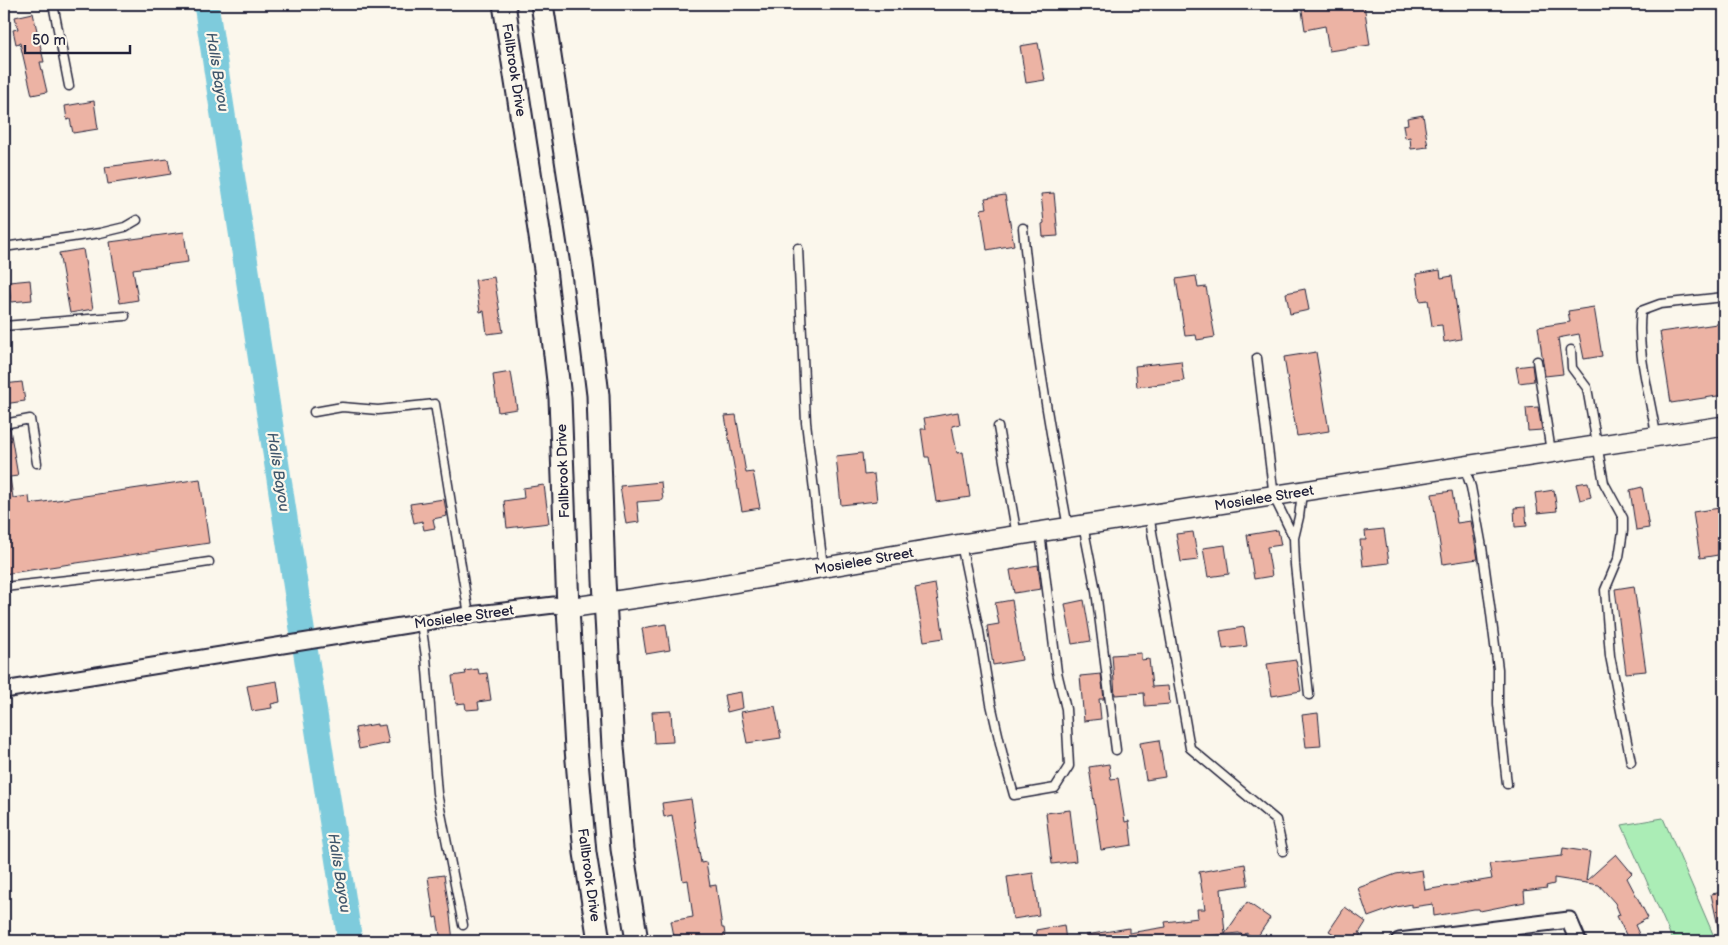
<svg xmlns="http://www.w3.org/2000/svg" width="1728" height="945" viewBox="0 0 1728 945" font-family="'Balsamiq Sans',sans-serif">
<rect width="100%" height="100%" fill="#fbf7ec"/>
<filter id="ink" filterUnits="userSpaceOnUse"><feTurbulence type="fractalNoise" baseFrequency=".02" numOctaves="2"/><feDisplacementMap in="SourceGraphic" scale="10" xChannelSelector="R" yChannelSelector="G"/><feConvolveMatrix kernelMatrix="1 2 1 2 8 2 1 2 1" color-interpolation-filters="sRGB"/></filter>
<g filter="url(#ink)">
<path fill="#abedb6" stroke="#668878" d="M 1663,818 L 1716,941 L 1673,941 L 1622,825 Z"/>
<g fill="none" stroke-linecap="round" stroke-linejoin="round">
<path stroke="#7ecbdc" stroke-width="25" d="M 206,4 L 350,941"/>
</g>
<path fill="#ecb3a4" stroke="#22223b" d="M 1301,4 L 1364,4 L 1370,45 L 1329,51 L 1325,26 L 1305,30 Z
M 33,13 L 44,62 L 40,62 L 47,92 L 32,95 L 20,43 L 16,44 L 13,30 L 18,29 L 15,17 Z
M 1038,43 L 1045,80 L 1026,83 L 1020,46 Z
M 94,101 L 98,129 L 73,133 L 70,119 L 67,120 L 65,106 Z
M 1423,115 L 1428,147 L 1411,149 L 1410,137 L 1405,138 L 1403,125 L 1408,124 L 1407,118 Z
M 168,159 L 171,174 L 108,184 L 105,167 Z
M 1054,193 L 1058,236 L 1043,237 L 1042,224 L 1044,223 L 1041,194 Z
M 1005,195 L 1014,245 L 987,250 L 981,209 L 987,208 L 985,198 Z
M 184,232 L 188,262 L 133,269 L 138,300 L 120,303 L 110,242 Z
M 83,249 L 93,309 L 70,313 L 59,253 Z
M 1440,270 L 1441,278 L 1452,276 L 1461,339 L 1444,342 L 1442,325 L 1432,326 L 1428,300 L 1420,301 L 1416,274 Z
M 1196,276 L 1198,288 L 1206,287 L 1215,337 L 1197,340 L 1196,335 L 1185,336 L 1176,279 Z
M 494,277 L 503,332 L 487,334 L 484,311 L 480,312 L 475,280 Z
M 30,280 L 32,300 L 11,302 L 9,282 Z
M 1305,289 L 1309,310 L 1290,314 L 1286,293 Z
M 1594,307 L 1602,356 L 1584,359 L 1579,334 L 1558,338 L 1563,374 L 1545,376 L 1538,327 L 1570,322 L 1568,311 Z
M 1724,323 L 1724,395 L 1671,403 L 1660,332 Z
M 1316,352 L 1329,431 L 1297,436 L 1284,357 Z
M 1181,361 L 1184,381 L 1137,387 L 1135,366 Z
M 1532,365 L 1534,381 L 1519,383 L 1516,367 Z
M 511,372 L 517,409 L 498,412 L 493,375 Z
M 22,382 L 25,401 L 4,404 L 4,384 Z
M 1538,407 L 1542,430 L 1528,431 L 1526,408 Z
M 958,412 L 960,424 L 952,426 L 957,453 L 963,452 L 970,497 L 936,502 L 929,457 L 925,457 L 921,429 L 926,429 L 924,418 Z
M 736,415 L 746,473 L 753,472 L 760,508 L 742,511 L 725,416 Z
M 4,429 L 10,429 L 18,476 L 10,477 L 13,498 L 29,496 L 30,504 L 200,479 L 209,543 L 4,574 Z
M 862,453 L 864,475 L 874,474 L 877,501 L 841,505 L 836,456 Z
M 661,482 L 663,500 L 637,502 L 639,522 L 626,524 L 620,486 Z
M 1588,482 L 1591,497 L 1580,500 L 1576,484 Z
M 544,485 L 549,523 L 507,528 L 504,501 L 524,498 L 523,488 Z
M 1642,487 L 1649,528 L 1636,530 L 1630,490 Z
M 1554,490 L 1557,511 L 1538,513 L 1535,493 Z
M 1452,491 L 1457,523 L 1471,521 L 1478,559 L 1443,564 L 1432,494 Z
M 444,499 L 447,516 L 433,519 L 435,528 L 424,530 L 422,521 L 414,523 L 410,504 Z
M 1525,507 L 1527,526 L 1515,527 L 1514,508 Z
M 1720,508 L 1724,534 L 1724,554 L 1700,558 L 1693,512 Z
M 1384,529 L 1389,563 L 1363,566 L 1360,540 L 1366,540 L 1365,531 Z
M 1278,530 L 1281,545 L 1267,547 L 1272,576 L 1254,579 L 1247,535 Z
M 1193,532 L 1198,560 L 1181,562 L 1176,534 Z
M 1225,545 L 1229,574 L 1208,577 L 1203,548 Z
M 1038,565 L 1041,589 L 1014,593 L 1010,570 Z
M 935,584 L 944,638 L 924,641 L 915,588 Z
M 1634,586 L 1646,671 L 1626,673 L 1615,589 Z
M 1012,600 L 1022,660 L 993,665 L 987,626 L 999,624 L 995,603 Z
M 1084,600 L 1091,641 L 1072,644 L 1065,604 Z
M 666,624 L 670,650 L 646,654 L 642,628 Z
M 1244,627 L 1247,646 L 1223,649 L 1220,631 Z
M 1141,653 L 1141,660 L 1149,659 L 1152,687 L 1168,686 L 1170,704 L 1145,706 L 1144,693 L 1115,695 L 1112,655 Z
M 1296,660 L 1301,691 L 1272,696 L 1267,664 Z
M 478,669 L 479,674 L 487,673 L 491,700 L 478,702 L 479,709 L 466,710 L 465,703 L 456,704 L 452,676 L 466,674 L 465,671 Z
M 1101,674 L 1104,699 L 1099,699 L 1101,719 L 1084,721 L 1080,676 Z
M 277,681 L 280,702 L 271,704 L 272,708 L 252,711 L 247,686 Z
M 741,692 L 743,708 L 727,712 L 724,695 Z
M 775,706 L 781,738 L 747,743 L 741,712 Z
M 671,711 L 673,742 L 654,743 L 652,712 Z
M 1318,713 L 1321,746 L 1306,747 L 1302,715 Z
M 377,724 L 377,726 L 385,725 L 389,743 L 359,749 L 355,728 Z
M 1159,740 L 1165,777 L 1146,780 L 1140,743 Z
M 1109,764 L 1111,779 L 1118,778 L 1125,822 L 1129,821 L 1132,845 L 1101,850 L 1089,767 Z
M 691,799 L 701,863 L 706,862 L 710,886 L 716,885 L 722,928 L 724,928 L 726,941 L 675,941 L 671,921 L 693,917 L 688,880 L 683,881 L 672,815 L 664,817 L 662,803 Z
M 1070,810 L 1076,861 L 1052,864 L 1046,813 Z
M 1563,848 L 1590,852 L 1586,881 L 1616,854 L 1632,873 L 1627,878 L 1648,918 L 1635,925 L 1642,941 L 1629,941 L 1617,916 L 1620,915 L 1615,903 L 1599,885 L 1554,878 L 1554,884 L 1546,886 L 1547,888 L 1524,891 L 1525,902 L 1480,911 L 1479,909 L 1474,909 L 1434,916 L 1433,904 L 1412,907 L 1412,904 L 1396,907 L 1368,917 L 1358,888 L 1396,874 L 1422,870 L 1425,890 L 1492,879 L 1489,864 L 1562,856 Z
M 1245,864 L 1248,885 L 1221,889 L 1225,934 L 1247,902 L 1270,918 L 1256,939 L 1246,933 L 1244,936 L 1239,933 L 1195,937 L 1196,941 L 1086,941 L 1086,935 L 1129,928 L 1129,933 L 1166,927 L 1165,922 L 1198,918 L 1197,909 L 1205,909 L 1199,872 Z
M 1033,873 L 1039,915 L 1013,919 L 1007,877 Z
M 444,875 L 450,915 L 453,941 L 441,941 L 437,917 L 434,918 L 428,877 Z
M 1724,892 L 1724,931 L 1719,931 L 1711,894 Z
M 1345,907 L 1366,922 L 1359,933 L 1361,934 L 1356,941 L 1345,941 L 1329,931 Z
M 1064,925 L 1066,941 L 1038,941 L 1036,930 Z"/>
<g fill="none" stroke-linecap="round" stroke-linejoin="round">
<g stroke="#22223b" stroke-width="11">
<path id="service" d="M 53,4 L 69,86
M 1023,228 C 1032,328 1049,428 1068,527
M 4,247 L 100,233 L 125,227 L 137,220
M 798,248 L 806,422 L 823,567
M 4,326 L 125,316
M 1571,350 L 1572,368 L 1587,388 L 1604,483 L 1623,518 L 1623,531 L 1619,557 L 1605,590 L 1610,656 L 1631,762
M 1257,358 L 1274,497 L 1294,538 L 1299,517 L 1302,493
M 1537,361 L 1551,452
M 314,412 L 342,407 L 378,410 L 435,404 L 469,615
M 4,424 L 30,419 L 37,463
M 998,427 L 1017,536
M 1656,435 C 1650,395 1636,352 1641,311 L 1660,304 L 1724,297
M 1464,466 L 1471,487 L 1482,547 L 1490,606 L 1498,669 L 1498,704 L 1507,784
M 1149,515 L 1190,748 L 1276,820 L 1283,851
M 1083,525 L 1096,591 L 1116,750
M 1294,538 L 1295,565 L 1309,695
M 961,544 L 979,631 L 991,704 L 1003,756 L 1014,795 L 1055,788 L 1069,766 L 1066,709 L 1057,672 L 1040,532
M 4,587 L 149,571 L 209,562
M 421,623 L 426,657 L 437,793 L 463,925"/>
</g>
<g stroke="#22223b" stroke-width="19">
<path id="minor" d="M 4,690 L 469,615 L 554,605 L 568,608
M 1399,941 L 1569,920 L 1578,941"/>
</g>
<g stroke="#22223b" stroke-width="22">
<path id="tertiary" d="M 568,608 L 691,590 L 961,544 L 1724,426"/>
</g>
<g stroke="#22223b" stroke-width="25">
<path id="secondary" d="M 504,4 L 545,269 L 560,398 L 568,608 L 576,749 L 585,853 L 599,941
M 542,4 L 582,264 L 598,395 L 604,580 L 613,747 L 622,849 L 637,941"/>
</g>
<use href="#service" stroke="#fbf7ec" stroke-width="8"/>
<use href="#minor" stroke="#fbf7ec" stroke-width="15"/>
<use href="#tertiary" stroke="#fbf7ec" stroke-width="19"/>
<use href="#secondary" stroke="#fbf7ec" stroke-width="21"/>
</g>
</g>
<g text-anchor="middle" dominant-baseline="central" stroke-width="4.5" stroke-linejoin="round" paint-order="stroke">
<g font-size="14" fill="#22223b" stroke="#fbf7ec">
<text transform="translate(514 70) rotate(81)">Fallbrook Drive</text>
<text transform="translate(563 471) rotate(-92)">Fallbrook Drive</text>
<text transform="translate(1264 498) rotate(-9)">Mosielee Street</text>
<text transform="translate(864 561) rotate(-10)">Mosielee Street</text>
<text transform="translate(464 617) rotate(-8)">Mosielee Street</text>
<text transform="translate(589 875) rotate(82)">Fallbrook Drive</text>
</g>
<g font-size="15" font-style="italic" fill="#3e556b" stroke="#fbf7ec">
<text transform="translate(217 72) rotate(81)">Halls Bayou</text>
<text transform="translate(278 472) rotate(81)">Halls Bayou</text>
<text transform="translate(339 873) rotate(81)">Halls Bayou</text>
</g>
</g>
<rect width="1728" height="945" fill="none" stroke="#fbf7ec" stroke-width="20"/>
<rect x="10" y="10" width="1708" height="925" fill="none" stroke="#22223b" stroke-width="2" filter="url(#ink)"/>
<path d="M25 45v8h105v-8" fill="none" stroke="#22223b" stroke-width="2.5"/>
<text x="32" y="45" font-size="15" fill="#22223b" stroke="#fbf7ec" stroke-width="4" paint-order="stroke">50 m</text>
</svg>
